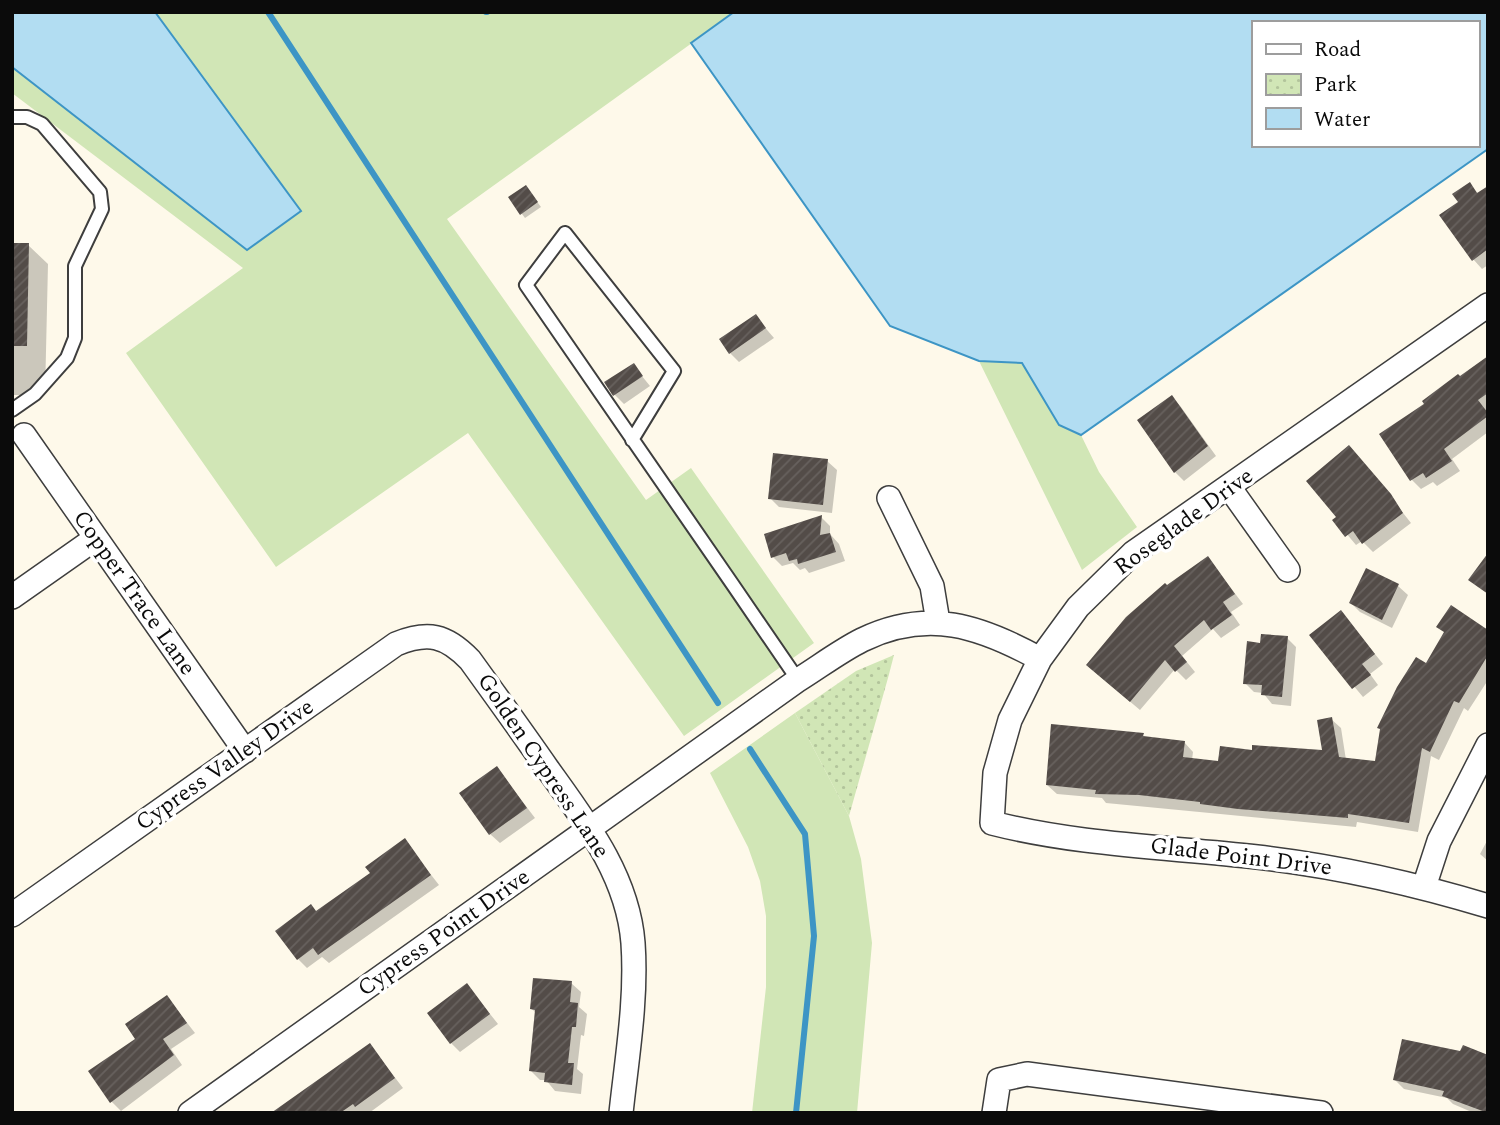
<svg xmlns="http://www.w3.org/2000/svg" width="1500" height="1125" viewBox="0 0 1500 1125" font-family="Spectral,serif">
<defs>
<pattern id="park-dots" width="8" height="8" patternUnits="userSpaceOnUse" patternTransform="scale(1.75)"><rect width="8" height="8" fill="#d1e6b6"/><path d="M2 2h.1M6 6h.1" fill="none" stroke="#b2c49b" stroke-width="1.8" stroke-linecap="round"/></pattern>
<pattern id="building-hatch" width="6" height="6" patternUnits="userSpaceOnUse" patternTransform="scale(1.75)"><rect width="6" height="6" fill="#534c48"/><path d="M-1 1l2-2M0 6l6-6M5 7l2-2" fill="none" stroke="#67615e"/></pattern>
</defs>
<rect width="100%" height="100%" fill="#fef9ea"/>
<path fill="#d1e6b6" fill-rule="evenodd" d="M 12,12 L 1488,12 L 1488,149 L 1081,435 L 1099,472 L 1137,527 L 1082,570 L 979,361 L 890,326 L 692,43 L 447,219 L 646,500 L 691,468 L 814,643 L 684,736 L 468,433 L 276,567 L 126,353 L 243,268 L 12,93 ZM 1253,23 L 1477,23 L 1477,145 L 1253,145 Z
M 795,713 L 849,816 L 861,859 L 872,943 L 857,1113 L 752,1113 L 766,987 L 766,916 L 760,881 L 748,847 L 710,773 Z"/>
<path fill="url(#park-dots)" d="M 894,655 L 888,678 L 849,816 L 795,713 L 856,671 Z"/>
<path fill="#b2ddf2" stroke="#3d95c5" stroke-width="2" fill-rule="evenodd" d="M 12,12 L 155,12 L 301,211 L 247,250 L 12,67 Z
M 734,12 L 1488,12 L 1488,149 L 1081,435 L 1059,425 L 1022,363 L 979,361 L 890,326 L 691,43 ZM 1253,23 L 1477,23 L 1477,145 L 1253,145 Z"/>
<path fill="#0003" d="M 1469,185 L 1479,194 L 1488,188 L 1488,265 L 1482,269 L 1473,259 L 1460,203 Z
M 529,191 L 541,207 L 525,218 L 510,198 Z
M 12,245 L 28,245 L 48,264 L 45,395 L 12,395 Z
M 755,316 L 774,338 L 739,362 L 730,353 Z
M 1488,357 L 1488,432 L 1452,459 L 1460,471 L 1437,486 L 1433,482 L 1421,489 L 1412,480 L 1381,435 Z
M 633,365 L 650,386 L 624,404 L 614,394 Z
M 1172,397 L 1181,407 L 1216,456 L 1184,481 L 1175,472 Z
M 1358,456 L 1411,523 L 1373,552 L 1362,541 L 1356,545 L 1335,520 Z
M 827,461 L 837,470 L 832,513 L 779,507 L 770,498 Z
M 821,517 L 830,526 L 830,534 L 839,544 L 845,561 L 809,573 L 805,568 L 800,570 L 793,563 L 782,566 L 773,557 Z
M 1208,558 L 1243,604 L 1231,612 L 1240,625 L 1221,638 L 1213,629 L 1182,656 L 1195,672 L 1186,680 L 1175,669 L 1140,710 L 1097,674 L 1167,587 Z
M 1367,571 L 1398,586 L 1408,595 L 1392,628 L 1360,612 L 1351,603 Z
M 1341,612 L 1383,664 L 1370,674 L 1378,685 L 1363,697 L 1311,635 Z
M 1488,632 L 1488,680 L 1468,711 L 1464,708 L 1439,760 L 1431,756 L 1418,832 L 1357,822 L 1356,827 L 1106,803 L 1102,798 L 1057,794 L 1047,785 L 1143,735 L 1146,738 L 1184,742 L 1193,752 L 1192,760 L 1219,763 L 1253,752 L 1324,752 L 1331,719 L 1341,728 L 1346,760 L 1377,763 L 1427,666 Z
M 1287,638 L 1296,647 L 1291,706 L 1272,704 L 1263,693 L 1254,692 L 1245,683 L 1262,645 Z
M 497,768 L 535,818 L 500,843 L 490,834 Z
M 1488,839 L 1488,861 L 1480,854 Z
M 404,840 L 439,885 L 329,963 L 322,957 L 307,968 L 298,959 L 317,913 L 372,874 Z
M 571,983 L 581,992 L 579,1007 L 587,1014 L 584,1036 L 581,1035 L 577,1069 L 583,1074 L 581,1094 L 555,1091 L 546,1080 L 540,1080 L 531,1071 L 537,1014 L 532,1009 Z
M 467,985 L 498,1024 L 460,1052 L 451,1043 Z
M 167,997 L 195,1033 L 171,1049 L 182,1065 L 121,1111 L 111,1101 Z
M 370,1045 L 403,1088 L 369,1113 L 290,1113 Z
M 1488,1057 L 1488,1113 L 1474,1113 L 1453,1104 L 1447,1098 L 1404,1089 L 1395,1080 Z"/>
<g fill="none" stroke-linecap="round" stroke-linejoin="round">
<path stroke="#3d95c5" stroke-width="6" d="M 268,12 L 718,703
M 486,12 L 487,12
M 750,749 L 805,834 L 814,936 L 796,1113"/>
</g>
<path fill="url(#building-hatch)" d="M 1470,182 L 1477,193 L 1488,186 L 1488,249 L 1472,261 L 1439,215 L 1458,202 L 1452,194 Z
M 526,185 L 538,202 L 520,215 L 508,197 Z
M 12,243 L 29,243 L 27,346 L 12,346 Z
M 756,314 L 766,328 L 729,354 L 719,339 Z
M 1488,356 L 1488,393 L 1478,400 L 1488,413 L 1488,416 L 1444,449 L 1452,461 L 1426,478 L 1423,473 L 1410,481 L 1379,434 L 1424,404 L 1422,401 L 1458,374 L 1460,376 Z
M 634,363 L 643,376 L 613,396 L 604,382 Z
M 1172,395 L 1208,446 L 1174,473 L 1137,420 Z
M 1349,445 L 1391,494 L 1403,513 L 1362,544 L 1353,531 L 1345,537 L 1332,520 L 1336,517 L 1306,481 Z
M 773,453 L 828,459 L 823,505 L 768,499 Z
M 822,515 L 820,535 L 830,533 L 836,552 L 798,564 L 797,559 L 789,561 L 786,553 L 771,558 L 764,534 Z
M 1488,553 L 1488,594 L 1468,580 Z
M 1208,556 L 1235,594 L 1223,602 L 1232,615 L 1211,630 L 1204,620 L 1174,646 L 1187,662 L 1175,672 L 1165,660 L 1130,702 L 1086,665 L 1126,617 L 1165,583 L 1167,585 Z
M 1366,568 L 1399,584 L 1382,620 L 1349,603 Z
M 1451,605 L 1488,630 L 1488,655 L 1459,703 L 1454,701 L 1430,752 L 1422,748 L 1409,823 L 1348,814 L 1348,818 L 1238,809 L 1200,804 L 1200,802 L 1139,795 L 1095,794 L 1096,790 L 1046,785 L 1051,724 L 1144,733 L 1143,736 L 1185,741 L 1183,757 L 1218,761 L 1220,746 L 1252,750 L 1252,745 L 1322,750 L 1317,720 L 1332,717 L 1339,757 L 1375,761 L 1380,729 L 1377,728 L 1397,687 L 1416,657 L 1426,663 L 1444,632 L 1436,627 Z
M 1341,610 L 1375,654 L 1362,664 L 1371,675 L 1352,689 L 1309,635 Z
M 1261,634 L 1288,636 L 1282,697 L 1261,695 L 1262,685 L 1243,684 L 1247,641 L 1260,643 Z
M 497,766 L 527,808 L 489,835 L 459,793 Z
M 405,838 L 431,875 L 318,955 L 313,948 L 297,960 L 275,931 L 311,904 L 316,911 L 370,873 L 365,867 Z
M 533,978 L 572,981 L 570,1002 L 578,1003 L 576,1027 L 572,1027 L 568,1063 L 574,1063 L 572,1085 L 544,1082 L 545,1073 L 529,1071 L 535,1010 L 530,1009 Z
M 467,983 L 490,1014 L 450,1044 L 427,1013 Z
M 167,995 L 187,1023 L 163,1039 L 174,1055 L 110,1103 L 88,1071 L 135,1039 L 125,1024 Z
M 1402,1039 L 1460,1051 L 1463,1045 L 1488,1055 L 1488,1113 L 1442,1096 L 1444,1091 L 1393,1080 Z
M 370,1043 L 395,1078 L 355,1107 L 353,1104 L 340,1113 L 271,1113 Z"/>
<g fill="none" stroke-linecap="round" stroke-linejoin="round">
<g stroke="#3e3e3e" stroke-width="16">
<path id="lane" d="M 12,117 L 27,117 L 42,124 L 100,192 L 102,209 L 75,266 L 75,338 L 67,358 L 35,394 L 12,410
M 632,440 L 674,371 L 565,233 L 526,285 C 617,417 708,548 798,680"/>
</g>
<g stroke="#3e3e3e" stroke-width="26">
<path id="street" d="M 1488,305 L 1133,553 L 1078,607 L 1040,659 L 1010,720 L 995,773 L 992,823 C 1078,845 1169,847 1257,857 C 1336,866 1412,883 1488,906
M 24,435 L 245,751
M 1229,487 L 1288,570
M 889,498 L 932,586 L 938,622
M 12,597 L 96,538
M 1424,887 L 1439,841 L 1488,745
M 12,915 L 396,644 C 428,631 446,635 470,660 C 496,696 522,732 547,768 C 585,821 628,876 633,943 C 637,999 627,1057 621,1113
M 190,1113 L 798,680 C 819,667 840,651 862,640 C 928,608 980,626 1040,659
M 994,1113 L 999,1080 L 1027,1074 L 1321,1113"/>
</g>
<use href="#lane" stroke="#fff" stroke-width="12"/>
<use href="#street" stroke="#fff" stroke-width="23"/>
</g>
<g text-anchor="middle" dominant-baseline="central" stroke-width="7" stroke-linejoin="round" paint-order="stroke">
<g font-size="23" fill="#0b0b0b" stroke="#fff">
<text transform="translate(1184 522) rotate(-36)">Roseglade Drive</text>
<text transform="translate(134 593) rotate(55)">Copper Trace Lane</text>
<text transform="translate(225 765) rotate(-35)">Cypress Valley Drive</text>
<text transform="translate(543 766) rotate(56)">Golden Cypress Lane</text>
<text transform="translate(1241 857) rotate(7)">Glade Point Drive</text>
<text transform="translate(444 933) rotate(-35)">Cypress Point Drive</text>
</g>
</g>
<rect width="1500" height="1125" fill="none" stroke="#0b0b0b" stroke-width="28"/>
<rect x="1252" y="21" width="228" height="126" fill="#ffffff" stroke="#9d9d9d" stroke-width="2"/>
<rect x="1266" y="44" width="35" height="10" fill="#ffffff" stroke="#9d9d9d" stroke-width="2"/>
<text x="1314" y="56" font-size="21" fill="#0b0b0b">Road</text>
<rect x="1266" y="74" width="35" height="21" fill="url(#park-dots)" stroke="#9d9d9d" stroke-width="2"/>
<text x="1314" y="91" font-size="21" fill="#0b0b0b">Park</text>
<rect x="1266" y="108" width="35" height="21" fill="#b2ddf2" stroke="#9d9d9d" stroke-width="2"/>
<text x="1314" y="126" font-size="21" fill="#0b0b0b">Water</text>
</svg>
